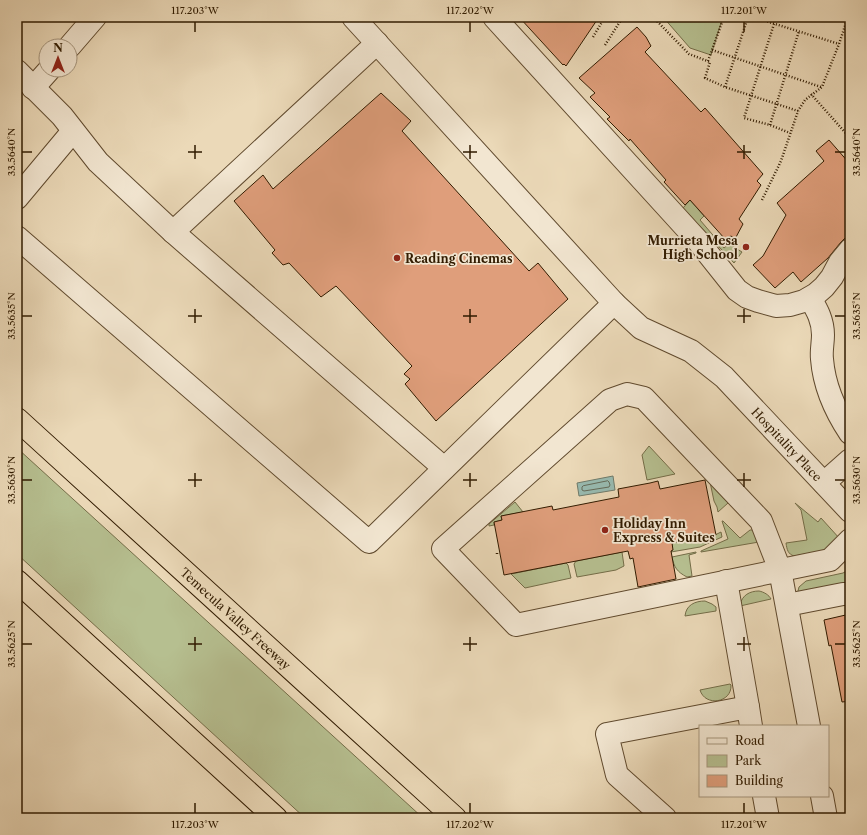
<svg xmlns="http://www.w3.org/2000/svg" width="867" height="835" viewBox="0 0 867 835" font-family="'Libre Caslon Text',serif">
<rect width="100%" height="100%" fill="#ebd9b8"/>
<filter id="stains"><feTurbulence type="fractalNoise" baseFrequency=".005" numOctaves="4"/><feColorMatrix values="0 0 0 0 .2 0 0 0 0 .09 0 0 0 0 .02 0 0 0 .5 -.17"/></filter>
<radialGradient id="worn" r=".72"><stop offset=".6" stop-color="#630" stop-opacity="0"/><stop offset="1" stop-color="#630" stop-opacity=".3"/></radialGradient>
<path fill="#b6bf90" stroke="#746d48" d="M 663,17 L 723,17 L 711,55 L 690,48 Z
M 690,200 L 704,216 L 700,220 L 724,248 L 729,244 L 742,252 L 734,263 L 683,208 Z
M 649,446 L 675,474 L 647,480 L 642,455 Z
M 17,448 L 423,818 L 305,818 L 17,554 Z
M 710,482 L 728,503 L 718,512 L 717,507 L 714,501 Z
M 515,502 L 523,512 L 501,516 L 502,520 L 494,522 L 494,525 L 489,526 L 489,524 Z
M 795,503 L 818,522 L 821,518 L 840,539 L 833,549 L 794,556 C 788,554 787,550 786,543 L 807,540 L 801,510 Z
M 722,521 L 723,521 L 740,538 L 750,530 L 753,530 L 759,542 L 701,552 L 701,551 L 728,539 Z
M 721,532 L 722,537 L 700,547 L 671,552 L 672,543 L 715,535 Z
M 622,552 L 624,566 L 616,570 L 577,577 L 574,564 L 576,561 Z
M 696,552 L 696,553 L 689,555 L 692,576 L 687,577 C 677,572 674,567 672,557 Z
M 566,563 L 568,565 L 571,578 L 525,588 L 511,574 Z
M 850,569 L 850,586 L 799,593 L 798,591 L 799,587 L 806,581 L 843,573 Z
M 759,591 C 764,592 769,595 771,599 L 740,606 L 740,605 C 742,595 750,591 759,591 Z
M 705,601 L 712,604 L 716,607 L 716,611 L 685,616 C 686,605 695,601 705,601 Z
M 730,684 L 731,685 C 732,703 705,707 700,690 Z"/>
<path fill="#98bab0" stroke="#6f7a6a" d="M 613,476 L 615,490 L 579,496 L 577,483 Z"/>
<g fill="none" stroke-linecap="round" stroke-linejoin="round">
<path stroke="#646a58" stroke-width="1" d="M 608,481 L 609,482 L 610,485 L 609,487 L 584,491 L 582,490 L 582,487 L 583,486 Z"/>
</g>
<path fill="#df9e7b" stroke="#311b00" d="M 519,17 L 599,17 L 566,66 L 564,64 L 563,65 Z
M 637,27 L 646,37 L 651,46 L 645,52 L 701,112 L 705,108 L 763,174 L 757,181 L 761,185 L 739,219 L 743,224 L 735,239 L 731,236 L 725,239 L 690,200 L 685,205 L 664,182 L 666,180 L 630,139 L 629,141 L 607,119 L 610,117 L 590,97 L 595,93 L 579,78 Z
M 381,93 L 411,121 L 402,131 L 529,271 L 538,263 L 568,299 L 436,421 L 405,384 L 410,379 L 404,374 L 412,366 L 336,286 L 321,297 L 289,263 L 283,265 L 272,253 L 275,250 L 234,201 L 263,175 L 273,189 Z
M 829,140 L 850,164 L 850,238 L 845,238 L 841,242 L 828,258 L 801,282 L 793,272 L 775,288 L 753,265 L 763,256 L 786,215 L 777,203 L 824,161 L 816,151 Z
M 705,480 L 716,535 L 672,543 L 673,550 L 671,551 L 676,579 L 638,587 L 633,558 L 630,559 L 628,551 L 504,575 L 494,522 L 502,520 L 501,516 L 552,506 L 553,510 L 619,497 L 618,489 L 650,483 L 658,481 L 660,489 Z
M 850,614 L 850,701 L 842,702 L 831,645 L 829,646 L 824,620 Z"/>
<g fill="none" stroke-linecap="round" stroke-linejoin="round">
<g stroke="#604a2e" stroke-width="24">
<g id="minor">
<path id="s1" d="M 353,17 L 614,303 L 641,328 L 691,351 L 724,377 L 850,511"/>
<path d="M 494,17 L 698,241 L 737,290 L 747,297 L 758,301 L 776,306 L 790,305 L 804,301 L 816,294 L 824,287 L 832,277 L 840,262 L 850,250"/>
<path d="M 70,46 L 95,17"/>
<path d="M 17,71 L 62,116 L 98,162 L 173,232 L 444,468"/>
<path d="M 33,88 L 49,70"/>
<path d="M 17,198 L 73,131"/>
<path d="M 173,232 L 377,43"/>
<path d="M 17,237 L 369,542 L 614,303"/>
<path d="M 810,298 C 817,310 823,320 823,335 C 823,343 821,351 822,359 C 824,385 836,412 850,433"/>
<path d="M 824,483 L 850,460"/>
<path d="M 726,581 L 748,707"/>
<path d="M 787,605 L 843,594 L 850,594"/>
<path d="M 809,726 L 780,570 L 761,521 L 644,398 L 627,394 L 610,400 L 443,549 L 516,625 L 830,560 L 850,540"/>
<path d="M 764,796 L 768,818"/>
<path d="M 822,796 L 826,818"/>
<path d="M 665,818 L 617,775 L 607,734 L 748,707 L 751,726"/>
</g>
</g>
<g stroke="#311b00" stroke-width="24">
<g id="highway">
<path id="s2" d="M 17,419 L 455,818"/>
<path d="M 17,581 L 276,818"/>
</g>
</g>
<path stroke="#311b00" stroke-width="2.5" stroke-dasharray="1 2" stroke-linecap="butt" d="M 653,17 L 689,54 L 710,62 L 705,78 L 725,87 L 798,111
M 753,17 L 839,44
M 774,24 L 744,118 L 770,125 L 790,133
M 593,37 L 605,17
M 605,45 L 623,17
M 712,50 L 821,87
M 708,61 L 724,17
M 725,87 L 748,17
M 811,94 L 850,138
M 770,125 L 799,31
M 762,200 L 781,161 L 798,111 L 805,100 L 822,87 L 839,44 L 848,17
M 497,553 L 497,556"/>
<use href="#minor" stroke="#f2e6d1" stroke-width="22"/>
<use href="#highway" stroke="#ebd9b8" stroke-width="22"/>
</g>
<path fill="none" stroke="#311b00" stroke-width="1.5" d="M 195,22 L 195,32M 470,22 L 470,32M 744,22 L 744,32M 195,145 L 195,159M 470,145 L 470,159M 744,145 L 744,159M 22,152 L 32,152M 188,152 L 202,152M 463,152 L 477,152M 737,152 L 751,152M 835,152 L 845,152M 195,309 L 195,323M 470,309 L 470,323M 744,309 L 744,323M 22,316 L 32,316M 188,316 L 202,316M 463,316 L 477,316M 737,316 L 751,316M 835,316 L 845,316M 195,473 L 195,487M 470,473 L 470,487M 744,473 L 744,487M 22,480 L 32,480M 188,480 L 202,480M 463,480 L 477,480M 737,480 L 751,480M 835,480 L 845,480M 195,637 L 195,651M 470,637 L 470,651M 744,637 L 744,651M 22,644 L 32,644M 188,644 L 202,644M 463,644 L 477,644M 737,644 L 751,644M 835,644 L 845,644M 195,803 L 195,813M 470,803 L 470,813M 744,803 L 744,813"/>
<g fill="#8f2418" stroke="#f2e6d1" stroke-width="1.5">
<circle cx="746" cy="247" r="4"/>
<circle cx="397" cy="258" r="4"/>
<circle cx="605" cy="530" r="4"/>
</g>
<g text-anchor="middle" dominant-baseline="central" stroke-width="3.5" stroke-linejoin="round" paint-order="stroke">
<g font-size="12" font-weight="bold" fill="#311b00" stroke="#f2e6d1" text-anchor="start">
<text x="738" y="240" text-anchor="end">Murrieta Mesa<tspan x="738" dy="14">High School</tspan></text>
<text x="405" y="258">Reading Cinemas</text>
<text x="613" y="523">Holiday Inn<tspan x="613" dy="14">Express &amp; Suites</tspan></text>
</g>
<g font-size="12" fill="#311b00" stroke="#f2e6d1">
<text stroke="none"><textPath href="#s1" startOffset="613">Hospitality Place</textPath></text>
<text stroke="none"><textPath href="#s2" startOffset="296">Temecula Valley Freeway</textPath></text>
</g>
</g>
<rect width="867" height="835" fill="none" stroke="#ebd9b8" stroke-width="44"/>
<rect x="699" y="725" width="130" height="72" fill="#f2e6d1" stroke="#a5957d"/>
<rect x="707" y="738" width="20" height="6" fill="#f2e6d1" stroke="#a5957d"/>
<text x="735" y="745" font-size="12" fill="#311b00">Road</text>
<rect x="707" y="755" width="20" height="12" fill="#b6bf90" stroke="#a5957d"/>
<text x="735" y="765" font-size="12" fill="#311b00">Park</text>
<rect x="707" y="775" width="20" height="12" fill="#df9e7b" stroke="#a5957d"/>
<text x="735" y="785" font-size="12" fill="#311b00">Building</text>
<g transform="translate(58 58)"><circle r="19" fill="#f2e6d1" stroke="#a5957d"/>
<path d="M0-3L7 15L0 10L-7 15Z" fill="#8f2418"/>
<text y="-6" font-size="11" font-weight="bold" text-anchor="middle" fill="#311b00">N</text>
</g>
<rect x="22" y="22" width="823" height="791" fill="none" stroke="#311b00" stroke-width="1.5"/>
<g font-size="10" text-anchor="middle" fill="#311b00">
<text x="195" y="14">117.203°W</text>
<text x="470" y="14">117.202°W</text>
<text x="744" y="14">117.201°W</text>
<text transform="translate(11 152) rotate(-90)" y="4">33.5640°N</text>
<text transform="translate(856 152) rotate(-90)" y="4">33.5640°N</text>
<text transform="translate(11 316) rotate(-90)" y="4">33.5635°N</text>
<text transform="translate(856 316) rotate(-90)" y="4">33.5635°N</text>
<text transform="translate(11 480) rotate(-90)" y="4">33.5630°N</text>
<text transform="translate(856 480) rotate(-90)" y="4">33.5630°N</text>
<text transform="translate(11 644) rotate(-90)" y="4">33.5625°N</text>
<text transform="translate(856 644) rotate(-90)" y="4">33.5625°N</text>
<text x="195" y="828">117.203°W</text>
<text x="470" y="828">117.202°W</text>
<text x="744" y="828">117.201°W</text>
</g>
<rect width="100%" height="100%" filter="url(#stains)"/>
<rect width="100%" height="100%" fill="url(#worn)"/>
</svg>
